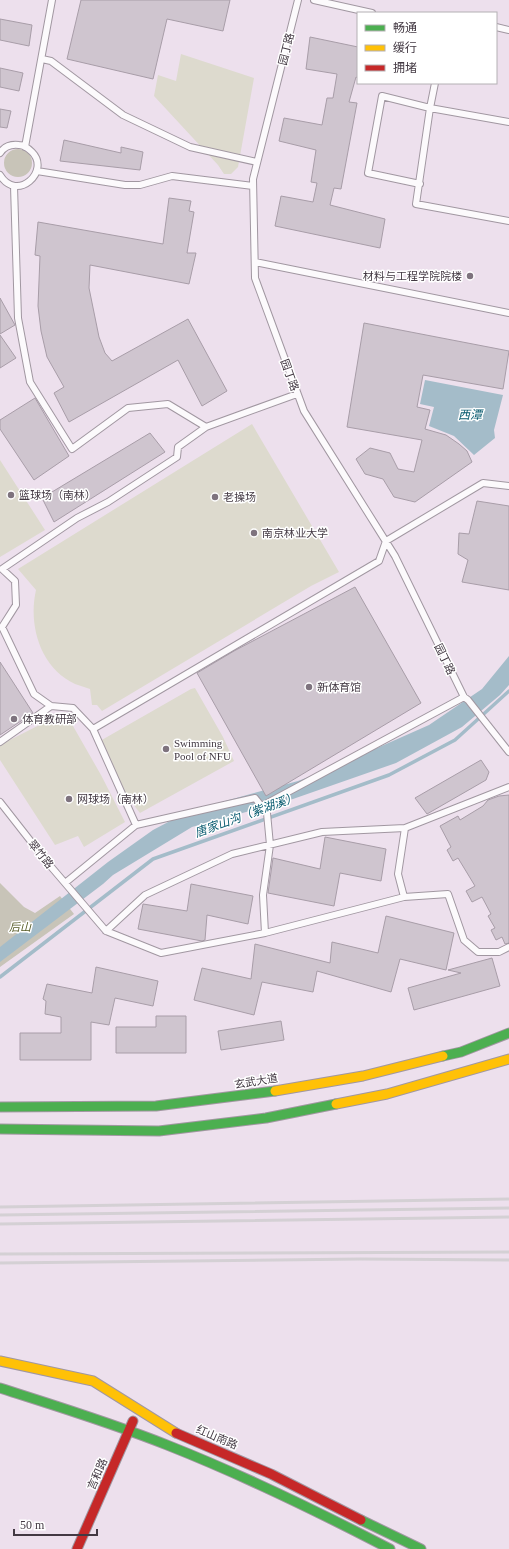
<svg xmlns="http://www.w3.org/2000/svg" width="509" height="1549" viewBox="0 0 509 1549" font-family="'Times New Roman','Noto Sans SC',serif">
<rect width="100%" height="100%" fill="#ede0ed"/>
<path fill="#dddace" d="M 181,54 L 254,78 L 238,167 L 231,174 L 224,174 L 218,165 L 154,96 L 158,75 L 176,81 Z
M 252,424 L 339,572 L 311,586 L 102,711 L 97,705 L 92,705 L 90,689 C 85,687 80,686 75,684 C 40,668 28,625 36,590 L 18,569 Z
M 0,460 L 45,530 L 0,557 Z
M 195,688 L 223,737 L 234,761 L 140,813 C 121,790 111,767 100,741 L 191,689 Z
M 65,712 L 101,775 L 125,822 L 84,847 L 78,836 L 55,845 L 0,760 L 0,745 Z"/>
<path fill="#c8c4b8" d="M4 163a14 14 0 1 1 28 0a14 14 0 1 1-28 0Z
M 0,883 L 24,907 L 35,913 L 60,896 L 74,914 L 0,967 Z"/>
<path fill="#a4bcc9" d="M 425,380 L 503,395 L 494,430 L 495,438 L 474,455 L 454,436 L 429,426 L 434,407 L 420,404 Z
M 509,656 L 509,685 L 500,695 L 462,727 L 396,763 L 293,799 L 192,827 L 113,875 L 103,884 L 0,962 L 0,947 L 108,862 L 153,830 L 189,811 L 298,781 L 332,768 L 429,725 L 482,689 Z"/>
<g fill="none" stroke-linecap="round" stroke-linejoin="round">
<path stroke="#a4bcc9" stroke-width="3.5" d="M 0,977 L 153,859 L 389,775 L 455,740 L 509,691"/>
</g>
<path fill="#cfc5cf" stroke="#a89da8" d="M 81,0 L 230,0 L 223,31 L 167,19 L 153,79 L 67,59 Z
M 0,19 L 32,25 L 29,46 L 0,40 Z
M 310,37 L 358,47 L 358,78 L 356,77 L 349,102 L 357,103 L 341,189 L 334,188 L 330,205 L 385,219 L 380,248 L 275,226 L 281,196 L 313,202 L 317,183 L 311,182 L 316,150 L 279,141 L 284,118 L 322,125 L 327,98 L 333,98 L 337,74 L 306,69 Z
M 0,68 L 23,73 L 19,91 L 0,87 Z
M 0,109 L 11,111 L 7,128 L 0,127 Z
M 64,140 L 121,153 L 121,147 L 143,152 L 140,170 L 60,161 Z
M 169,198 L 191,201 L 189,211 L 194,212 L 187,253 L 196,253 L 189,284 L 90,265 L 89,288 L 99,337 L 105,353 L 112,361 L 188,319 L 227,391 L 202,406 L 178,360 L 69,422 L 54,393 L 64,387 L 47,357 L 41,331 L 38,306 L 40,256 L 35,255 L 38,222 L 163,244 Z
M 0,298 L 15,325 L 0,334 Z
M 364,323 L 509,351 L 503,389 L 423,375 L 417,407 L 430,410 L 425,429 L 446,435 L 459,444 L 467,451 L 472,462 L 415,502 L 394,497 L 383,479 L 365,474 L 356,459 L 370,448 L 390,453 L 398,469 L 414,472 L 422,440 L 347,427 Z
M 0,335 L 16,358 L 0,368 Z
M 35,398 L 69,456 L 34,480 L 0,429 L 0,420 Z
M 150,433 L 165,452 L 54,522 L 42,498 Z
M 477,501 L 509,506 L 509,590 L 462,582 L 468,560 L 458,554 L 459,533 L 469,534 Z
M 355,587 L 421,703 L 266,796 L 197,673 L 234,651 Z
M 0,662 L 33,713 L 0,735 Z
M 481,760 L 489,772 L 486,780 L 427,814 L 415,798 Z
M 509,795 L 509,943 L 505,944 L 502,937 L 496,940 L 491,930 L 495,928 L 488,916 L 491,914 L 482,897 L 472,902 L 466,891 L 475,886 L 458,858 L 453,861 L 447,850 L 451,847 L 440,826 L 458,816 L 460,820 L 483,806 L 488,800 L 499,796 Z
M 325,837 L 386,849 L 381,881 L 340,873 L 334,906 L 268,893 L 273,858 L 320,869 Z
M 191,884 L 253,896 L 248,924 L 207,915 L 205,940 L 202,941 L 138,929 L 143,904 L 187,911 Z
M 386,916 L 454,933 L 446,970 L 400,959 L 391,992 L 317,971 L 313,992 L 262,982 L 254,1015 L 194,1000 L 202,968 L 251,979 L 255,944 L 330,963 L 332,942 L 378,953 Z
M 492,958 L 500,986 L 414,1010 L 408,988 L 461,973 L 448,970 Z
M 96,967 L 158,981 L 153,1006 L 115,998 L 109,1025 L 91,1022 L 91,1060 L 20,1060 L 20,1033 L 61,1033 L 61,1017 L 45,1014 L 46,1001 L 43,999 L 47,984 L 92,993 Z
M 156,1016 L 186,1016 L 186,1053 L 116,1053 L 116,1027 L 156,1027 Z
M 281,1021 L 284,1040 L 221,1050 L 218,1031 Z"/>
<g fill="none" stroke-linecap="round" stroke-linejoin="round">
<g stroke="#a197a1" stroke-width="8">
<path id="lane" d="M 298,0 L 253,179 L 255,278 L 304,411 L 395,556 L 464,697 L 468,700 L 509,752
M 314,0 L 372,13
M 496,27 L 509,30
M 42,59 L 51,61 L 123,115 L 190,147 L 257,162
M 509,122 L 430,108 L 416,204 L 509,221
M 25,147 L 52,0
M 0,153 C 4,147 11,144 19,145 C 24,145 28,148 32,152 C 51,171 17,203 0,175
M 37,171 L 125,185 L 140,185 L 172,176 L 253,186
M 420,184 L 368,173 L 382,96 L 430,108 L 435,83
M 14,186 L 18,318 L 30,382 L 72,449 L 128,408 L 168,404 L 206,427 L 297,394
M 255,262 L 509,313
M 93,729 L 73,708 L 51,706 L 34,694 L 2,627 L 16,605 L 15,581 L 2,569 L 77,518 L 108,502 L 177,457 L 178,447 L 206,427
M 0,742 L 51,706
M 0,802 L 47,862 L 106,931 L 145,895 L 232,854 L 322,832 L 405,828 L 509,787
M 262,806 L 464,697
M 405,828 L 398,874 L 404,897 L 448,894 L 464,940 L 478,952 L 499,952 L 509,947
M 65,883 L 136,825
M 106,931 L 161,953 L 265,933 L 404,897
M 265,933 L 263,895 L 270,845 L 267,813 L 255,798 L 136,825 L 93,729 L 379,561 L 386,541 L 483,483 L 509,486"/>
</g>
<g stroke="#a197a1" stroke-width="11">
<path id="fast" d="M 443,1056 L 461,1052 L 509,1033
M 0,1107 L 156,1106 L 275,1091
M 0,1129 L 159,1131 L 266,1118 L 336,1104
M 0,1388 C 56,1406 112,1423 167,1445 C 243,1475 317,1511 390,1549
M 361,1520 L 421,1549"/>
</g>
<g stroke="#a197a1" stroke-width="11">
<path id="slow" d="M 275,1091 L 363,1076 L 443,1056
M 336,1104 L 387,1094 L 509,1059
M 0,1361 L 93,1381 L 176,1433"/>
</g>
<g stroke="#a197a1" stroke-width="11">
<path id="jam" d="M 176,1433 L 271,1474 L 361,1520
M 77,1549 L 133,1421"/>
</g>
<use href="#lane" stroke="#fcfafc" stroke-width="6"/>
<use href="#fast" stroke="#4caf50" stroke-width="9"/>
<use href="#slow" stroke="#ffc107" stroke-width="9"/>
<use href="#jam" stroke="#c62828" stroke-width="9"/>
<path stroke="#d4d0d4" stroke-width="3" d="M 0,1207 L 509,1199
M 0,1215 L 509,1208
M 0,1224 L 509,1217
M 0,1254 L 509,1252
M 0,1263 L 360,1259 L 509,1260"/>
</g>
<g fill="#7e737e" stroke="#fff" stroke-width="1.5">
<circle cx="470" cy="276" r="4"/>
<circle cx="11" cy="495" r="4"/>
<circle cx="215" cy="497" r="4"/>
<circle cx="254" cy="533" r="4"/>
<circle cx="309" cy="687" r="4"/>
<circle cx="14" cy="719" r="4"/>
<circle cx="166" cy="749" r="4"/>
<circle cx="69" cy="799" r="4"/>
</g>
<g text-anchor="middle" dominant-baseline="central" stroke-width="3" stroke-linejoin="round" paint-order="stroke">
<g font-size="11" fill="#433943" stroke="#fff">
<text transform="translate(286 49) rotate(-76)">园丁路</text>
<text transform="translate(290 375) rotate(70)">园丁路</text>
<text transform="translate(445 659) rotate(64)">园丁路</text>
<text transform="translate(41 854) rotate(51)">翠竹路</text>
<text transform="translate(256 1081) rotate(-9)">玄武大道</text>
<text transform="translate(217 1437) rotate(23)">红山南路</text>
<text transform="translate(97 1474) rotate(-66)">言和路</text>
</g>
<g font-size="11" fill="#433943" stroke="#fff" text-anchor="start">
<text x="462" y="276" text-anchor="end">材料与工程学院院楼</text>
<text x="19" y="495">篮球场（南林）</text>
<text x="223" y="497">老操场</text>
<text x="262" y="533">南京林业大学</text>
<text x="317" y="687">新体育馆</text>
<text x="22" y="719">体育教研部</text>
<text x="174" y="743">Swimming<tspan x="174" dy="13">Pool of NFU</tspan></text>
<text x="77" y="799">网球场（南林）</text>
</g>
<g font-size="11" font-style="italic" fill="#545923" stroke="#fff">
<text x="20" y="927">后山</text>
</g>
<g font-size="12" font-style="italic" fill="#06596e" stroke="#fff">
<text x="470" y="415">西潭</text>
<text transform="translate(246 815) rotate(-20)">唐家山沟（紫湖溪）</text>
</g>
</g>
<rect x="357" y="12" width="140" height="72" fill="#ffffff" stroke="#b4b0b4"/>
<rect x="365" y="25" width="20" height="6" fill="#4caf50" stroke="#b4b0b4"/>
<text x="393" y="32" font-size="12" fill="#433943">畅通</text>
<rect x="365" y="45" width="20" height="6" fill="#ffc107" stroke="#b4b0b4"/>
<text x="393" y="52" font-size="12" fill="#433943">缓行</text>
<rect x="365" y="65" width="20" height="6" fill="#c62828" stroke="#b4b0b4"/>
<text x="393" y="72" font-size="12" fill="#433943">拥堵</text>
<path d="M14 1529v6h83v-6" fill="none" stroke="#433943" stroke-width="2"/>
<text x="20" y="1529" font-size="12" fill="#433943" stroke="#ffffff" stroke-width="3" paint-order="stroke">50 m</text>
</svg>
